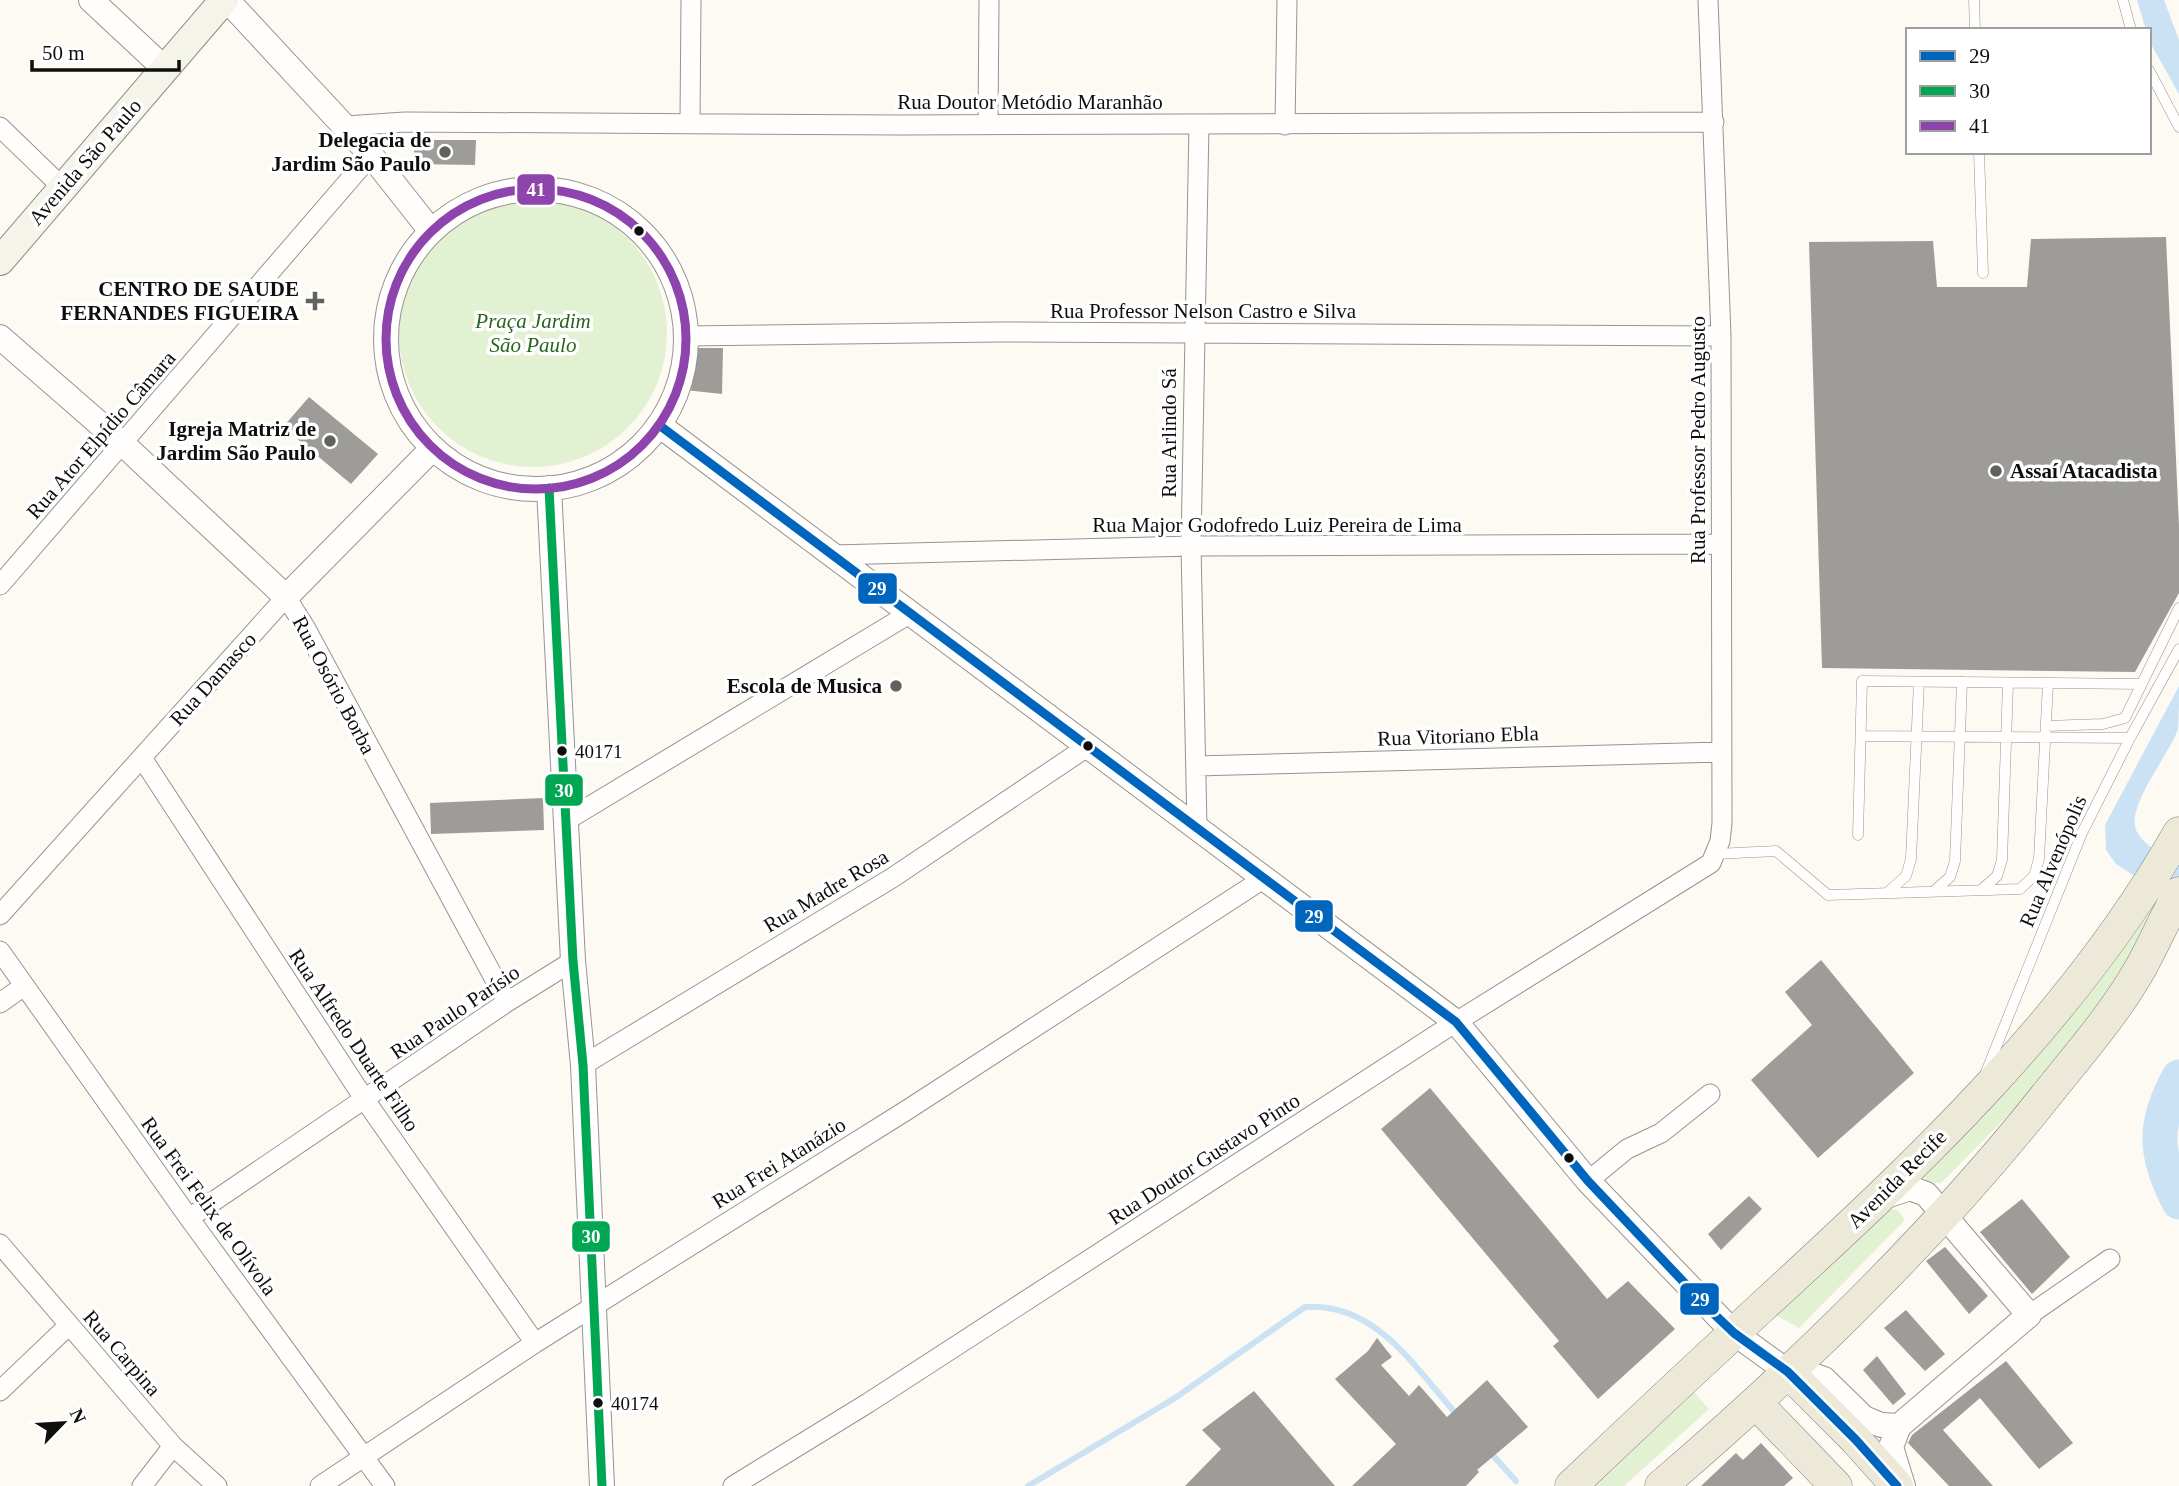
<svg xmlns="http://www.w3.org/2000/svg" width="2179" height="1486" viewBox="0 0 2179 1486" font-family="Georgia,serif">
<rect width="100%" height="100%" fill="#fcfaf2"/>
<path fill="#e3f1d3" d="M399 333a134 134 0 1 1 268 0a134 134 0 1 1-268 0Z
M 2179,852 L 2179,876 L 2105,1008 L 2023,1100 L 1941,1183 L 1928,1182 L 1923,1175 Z
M 1888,1209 L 1898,1210 L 1905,1220 L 1799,1328 L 1772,1313 Z
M 1693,1391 L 1709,1409 L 1624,1486 L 1588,1486 Z"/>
<path fill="#cae2f4" d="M 2137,0 L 2164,0 L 2179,40 L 2179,94 L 2152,46 L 2149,30 L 2146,30 Z
M 2179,686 C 2179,699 2179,717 2178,729 C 2170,754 2124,808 2137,832 C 2145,847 2166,856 2179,865 L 2179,905 L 2116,864 L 2106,850 L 2105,825 Z"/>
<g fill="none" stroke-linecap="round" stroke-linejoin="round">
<path stroke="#cae2f4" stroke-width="6" d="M 1488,1450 L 1516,1481
M 1028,1486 L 1175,1398 L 1305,1307 C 1376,1302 1415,1368 1458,1416"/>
<path stroke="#cae2f4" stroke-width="35" d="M 2179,1077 C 2153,1124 2154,1154 2179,1202"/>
</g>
<path fill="#9e9c98" d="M 414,140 L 476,140 L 475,165 L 414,164 Z
M 2166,237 L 2179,526 L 2179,593 L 2135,672 L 1822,668 L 1809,242 L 1933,241 L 1937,287 L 2027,287 L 2031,239 Z
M 695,348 L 723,348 L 722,394 L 685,390 Z
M 309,397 L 378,454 L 351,484 L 283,427 Z
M 543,798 L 544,830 L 431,834 L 430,803 Z
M 1821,960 L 1914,1073 L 1818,1158 L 1751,1080 L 1812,1025 L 1785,992 Z
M 1430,1088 L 1607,1299 L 1628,1281 L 1675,1329 L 1598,1399 L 1553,1346 L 1559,1341 L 1381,1129 Z
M 1749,1196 L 1762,1209 L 1721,1250 L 1708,1234 Z
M 2022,1199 L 2070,1257 L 2032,1294 L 1980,1232 Z
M 1945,1247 L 1988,1296 L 1969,1314 L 1926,1261 Z
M 1906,1310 L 1945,1354 L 1925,1371 L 1884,1328 Z
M 1377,1338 L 1392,1357 L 1381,1365 L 1409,1396 L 1419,1385 L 1447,1417 L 1487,1380 L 1528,1427 L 1477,1470 L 1479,1472 L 1466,1486 L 1352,1486 L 1396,1444 L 1335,1379 L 1368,1351 Z
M 1877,1356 L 1906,1394 L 1893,1405 L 1863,1370 Z
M 2006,1361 L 2073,1443 L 2039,1469 L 1980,1398 L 1943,1430 L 1993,1486 L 1949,1486 L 1908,1443 L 1912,1435 Z
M 1254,1391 L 1335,1486 L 1185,1486 L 1221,1449 L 1202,1430 Z
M 1761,1443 L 1793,1478 L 1784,1486 L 1701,1486 L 1736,1453 L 1743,1460 Z"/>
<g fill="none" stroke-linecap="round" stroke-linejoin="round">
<g stroke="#959491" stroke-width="11">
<path id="service" d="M 1974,0 L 1975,30
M 2123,0 L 2131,30
M 2149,70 L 2179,127
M 1979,152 L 1983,273
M 2046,726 L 2103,724 L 2125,718 L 2179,608
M 1861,736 L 2130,738
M 1858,835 L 1862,681 L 2141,684
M 1716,854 L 1776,851 L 1828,895 L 2020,889 L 2034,876 L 2039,859 L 2048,683
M 1981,890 L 1997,876 L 2002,860 L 2008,683
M 1934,891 L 1950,877 L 1955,861 L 1962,682
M 1888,892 L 1906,876 L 1911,859 L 1919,682
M 1986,1072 L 2082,833 L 2130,738 L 2179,649"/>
</g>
<g stroke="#959491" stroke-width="21">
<path id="minor" d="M 690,122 L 691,0
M 988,124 L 989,0
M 1285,125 L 1287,0
M 346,126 L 405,122 L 902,125 L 1714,122
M 0,127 L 63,188
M 686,336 L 998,332 L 1721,336
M 833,555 L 1191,546 L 1721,544
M 0,585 L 371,155
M 142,758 L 365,1100 L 535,1343
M 1196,766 L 1722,752
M 567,820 L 909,614
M 1197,827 L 1191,546 L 1199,124
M 0,915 L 286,597 L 305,627 L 507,1002
M 0,951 L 189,1218 L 385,1486
M 0,1003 L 24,986
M 583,1065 L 892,878 L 1087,747
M 1588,1181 L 1627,1149 L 1661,1133 L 1710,1094
M 189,1218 L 507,1002 L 573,961
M 0,1244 L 173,1446 L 217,1486
M 2029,1315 L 2110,1259
M 0,1391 L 68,1326
M 142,1486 L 173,1446
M 320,1486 L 535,1343 L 907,1110 L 1263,879
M 733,1486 L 868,1403 L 1456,1022 L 1711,863 L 1720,841 L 1722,823 L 1721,336 L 1708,0"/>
</g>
<g stroke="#959491" stroke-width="26">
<path id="tertiary" d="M 91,0 L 165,69
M 227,0 L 371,155 L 431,231
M386 339a150 150 0 1 1 300 0a150 150 0 1 1-300 0Z
M 0,337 L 124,445 L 286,597 L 431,450
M 659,425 L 1456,1022 L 1588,1181 L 1734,1333 L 1788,1372 L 1804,1372 L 1824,1379 L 1864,1418 L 1881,1425 L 1899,1426
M 549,488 L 573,961 L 583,1065 L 602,1486
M 1880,1198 L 1910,1188 L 1926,1194 L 2029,1315 L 1899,1426 L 1891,1447 L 1903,1486"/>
</g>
<g stroke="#8c8b87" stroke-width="30">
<path id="secondary" d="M 0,261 L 224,0"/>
</g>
<g stroke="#82827e" stroke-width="33">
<path id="primary" d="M 1788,1372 L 1856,1440 L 1897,1486
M 1756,1403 L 1836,1486
M 1571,1486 C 1635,1425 1699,1365 1764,1305 C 1918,1164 2075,1016 2179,833
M 1661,1486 C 1801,1366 1934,1237 2048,1093 C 2080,1053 2115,1013 2140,969 C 2154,944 2165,918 2179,893"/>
</g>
<use href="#service" stroke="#fffefd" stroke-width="10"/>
<use href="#minor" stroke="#fffefd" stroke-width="19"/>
<use href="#tertiary" stroke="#fffefd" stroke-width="24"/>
<use href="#secondary" stroke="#f5f4ea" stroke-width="28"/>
<use href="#primary" stroke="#ece9d9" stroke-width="32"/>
<g stroke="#fff" stroke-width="14">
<path id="bus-1" d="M 659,425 L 1456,1022 L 1588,1181 L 1712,1312 L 1734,1333 L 1788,1372 L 1856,1440 L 1897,1486"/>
</g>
<g stroke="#fff" stroke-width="14">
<path id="bus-2" d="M 549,488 L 573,961 L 583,1065 L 602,1486"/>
</g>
<g stroke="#fff" stroke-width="14">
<path id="bus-3" d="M386 339a150 150 0 1 1 300 0a150 150 0 1 1-300 0Z"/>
</g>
<use href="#bus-1" stroke="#0065bd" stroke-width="9"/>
<use href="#bus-2" stroke="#00a651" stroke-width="9"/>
<use href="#bus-3" stroke="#8e44ad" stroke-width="9"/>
</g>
<g fill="#61615e" stroke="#fff" stroke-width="2.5">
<circle cx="445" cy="152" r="7"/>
<path d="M311.5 290.5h7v7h7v7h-7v7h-7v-7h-7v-7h7z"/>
<circle cx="330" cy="441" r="7"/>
<circle cx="1996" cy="471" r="7"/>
<circle cx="896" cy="686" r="7"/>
</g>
<g fill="#0e0e0e" stroke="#fff" stroke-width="2.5">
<circle cx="639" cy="231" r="6"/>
<circle cx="1088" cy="746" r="6"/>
<circle cx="562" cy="751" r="6"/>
<circle cx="1569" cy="1158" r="6"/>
<circle cx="598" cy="1403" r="6"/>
</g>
<g text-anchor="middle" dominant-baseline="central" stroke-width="7" stroke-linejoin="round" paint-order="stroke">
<g font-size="19" fill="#0e0e0e" stroke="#fff" text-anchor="start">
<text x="575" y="751">40171</text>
<text x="611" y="1403">40174</text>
</g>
<g font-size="21" fill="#0e0e0e" stroke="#fff">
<text x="1030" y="102">Rua Doutor Metódio Maranhão</text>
<text transform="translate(85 162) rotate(-49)">Avenida São Paulo</text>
<text x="1203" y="311">Rua Professor Nelson Castro e Silva</text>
<text transform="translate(1169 433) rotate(-90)">Rua Arlindo Sá</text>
<text transform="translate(101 435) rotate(-49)">Rua Ator Elpídio Câmara</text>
<text transform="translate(1698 440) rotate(-90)">Rua Professor Pedro Augusto</text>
<text x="1277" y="525">Rua Major Godofredo Luiz Pereira de Lima</text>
<text transform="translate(213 679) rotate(-48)">Rua Damasco</text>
<text transform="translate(334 685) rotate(62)">Rua Osório Borba</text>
<text transform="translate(1458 736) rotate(-2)">Rua Vitoriano Ebla</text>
<text transform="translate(2053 861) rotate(-67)">Rua Alvenópolis</text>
<text transform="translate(826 891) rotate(-31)">Rua Madre Rosa</text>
<text transform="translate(455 1012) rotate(-34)">Rua Paulo Parísio</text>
<text transform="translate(354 1040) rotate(56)">Rua Alfredo Duarte Filho</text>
<text transform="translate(1204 1159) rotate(-33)">Rua Doutor Gustavo Pinto</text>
<text transform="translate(779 1163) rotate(-32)">Rua Frei Atanázio</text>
<text transform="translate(1897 1179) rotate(-45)">Avenida Recife</text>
<text transform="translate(209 1206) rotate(54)">Rua Frei Felix de Olívola</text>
<text transform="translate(122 1353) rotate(49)">Rua Carpina</text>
</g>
<g font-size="21" font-weight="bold" fill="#0e0e0e" stroke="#fff" text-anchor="end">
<text x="431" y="140">Delegacia de<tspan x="431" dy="24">Jardim São Paulo</tspan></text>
<text x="299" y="289">CENTRO DE SAUDE<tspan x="299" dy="24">FERNANDES FIGUEIRA</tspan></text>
<text x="316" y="429">Igreja Matriz de<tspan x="316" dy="24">Jardim São Paulo</tspan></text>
<text x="2010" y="471" text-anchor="start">Assaí Atacadista</text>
<text x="882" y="686">Escola de Musica</text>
</g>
<g font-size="21" font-style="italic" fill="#28651f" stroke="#fff">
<text x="533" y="321">Praça Jardim<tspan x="533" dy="24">São Paulo</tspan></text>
</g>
</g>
<g stroke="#fff" stroke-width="2.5">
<rect x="516" y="173" width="40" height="33" rx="7" fill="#8e44ad"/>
<rect x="857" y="572" width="41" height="33" rx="7" fill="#0065bd"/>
<rect x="544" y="773" width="40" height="34" rx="7" fill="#00a651"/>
<rect x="1294" y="899" width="40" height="34" rx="7" fill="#0065bd"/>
<rect x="571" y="1220" width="40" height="33" rx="7" fill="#00a651"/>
<rect x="1679" y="1282" width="41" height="34" rx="7" fill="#0065bd"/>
</g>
<g font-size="19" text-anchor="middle" font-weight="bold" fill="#fff">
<text x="536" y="196">41</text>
<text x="877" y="595">29</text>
<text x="564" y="797">30</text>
<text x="1314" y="923">29</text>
<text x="591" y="1243">30</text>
<text x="1700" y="1306">29</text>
</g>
<rect x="1906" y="28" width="245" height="126" fill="#ffffff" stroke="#9f9f9f" stroke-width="2"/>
<rect x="1920" y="51" width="35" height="10" fill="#0065bd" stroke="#9f9f9f" stroke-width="2"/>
<text x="1969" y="63" font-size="21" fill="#0e0e0e">29</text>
<rect x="1920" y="86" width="35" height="10" fill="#00a651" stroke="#9f9f9f" stroke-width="2"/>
<text x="1969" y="98" font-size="21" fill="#0e0e0e">30</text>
<rect x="1920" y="121" width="35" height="10" fill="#8e44ad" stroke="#9f9f9f" stroke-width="2"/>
<text x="1969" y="133" font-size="21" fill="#0e0e0e">41</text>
<g transform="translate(63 1423) rotate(65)" stroke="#ffffff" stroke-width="5" paint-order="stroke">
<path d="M0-5L12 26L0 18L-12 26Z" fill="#0e0e0e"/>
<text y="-10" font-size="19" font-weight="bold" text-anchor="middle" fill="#0e0e0e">N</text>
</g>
<path d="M32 60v10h147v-10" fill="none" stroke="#0e0e0e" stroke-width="3.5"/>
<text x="42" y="60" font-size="21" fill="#0e0e0e" stroke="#ffffff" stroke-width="5" paint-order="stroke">50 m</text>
</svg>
